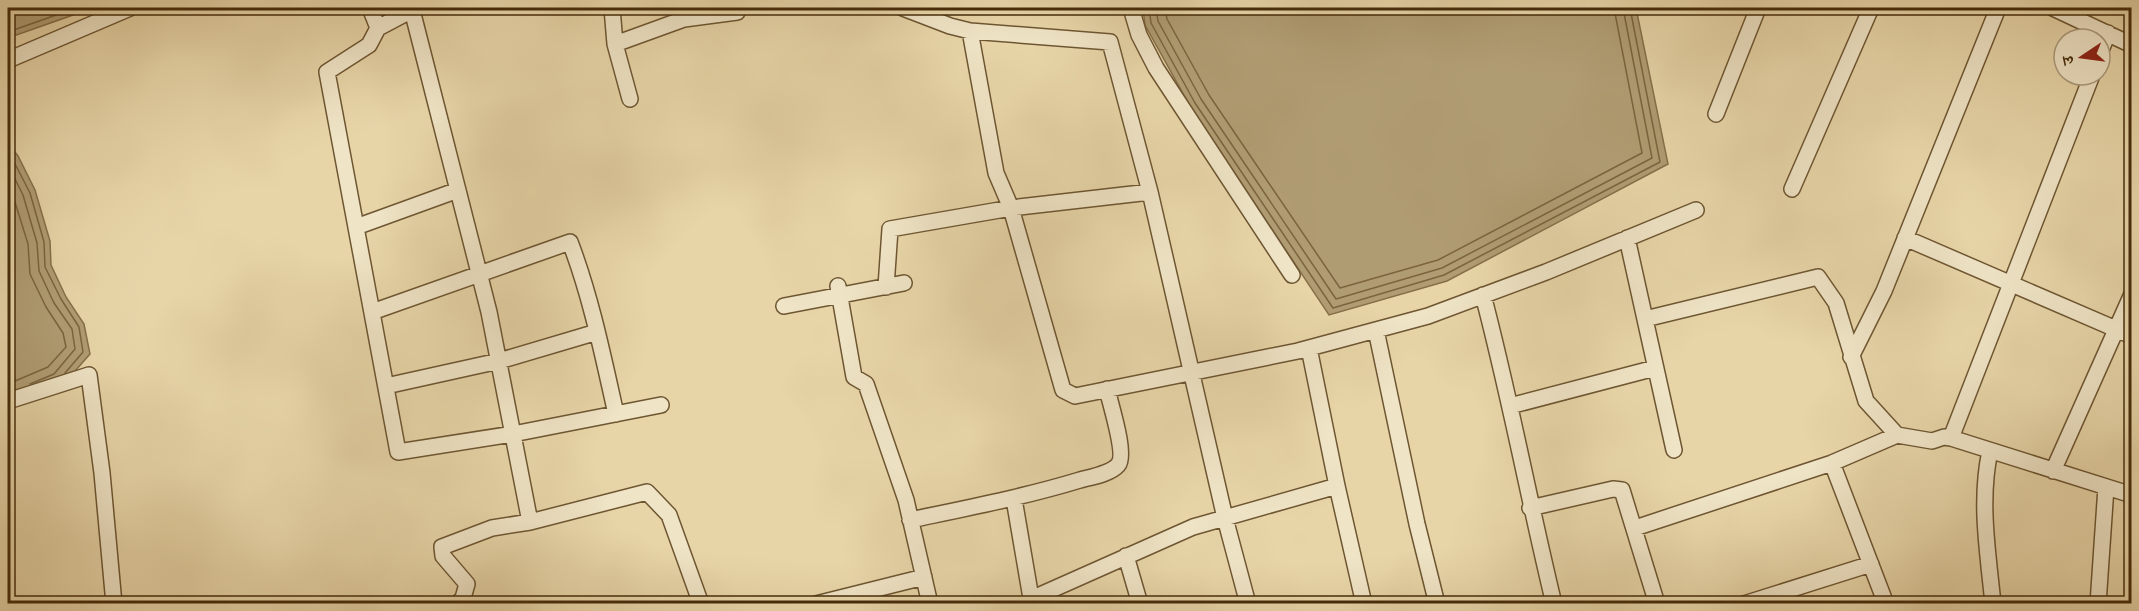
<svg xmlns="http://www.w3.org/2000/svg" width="2139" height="611" viewBox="0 0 2139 611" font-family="'IM FELL DW Pica','Noto Serif Devanagari',serif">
<rect width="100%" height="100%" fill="#e7d5a8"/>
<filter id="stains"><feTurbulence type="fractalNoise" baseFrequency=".00333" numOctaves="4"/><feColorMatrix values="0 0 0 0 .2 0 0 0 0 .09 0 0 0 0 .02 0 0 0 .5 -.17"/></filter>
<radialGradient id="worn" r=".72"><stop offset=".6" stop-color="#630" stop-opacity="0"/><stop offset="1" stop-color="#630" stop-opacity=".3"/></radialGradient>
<path fill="#b09c73" stroke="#866f49" stroke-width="1.5" d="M 8,8 L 93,8 L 8,38 Z
M 1143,8 L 1636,8 L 1668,164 L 1447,281 L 1329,315 L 1190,106 L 1145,25 Z
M 8,143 L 18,156 L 35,190 L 50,241 L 51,265 L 66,297 L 84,324 L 90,354 L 62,386 L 8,409 Z"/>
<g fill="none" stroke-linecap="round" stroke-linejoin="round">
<path stroke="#7b643f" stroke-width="1.5" d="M 1149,8 L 1151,23 L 1195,103 L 1333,308 L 1444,275 L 1660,162 L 1630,8
M 1156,8 L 1158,21 L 1201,99 L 1336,299 L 1442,268 L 1652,158 L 1623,8
M 1165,8 L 1167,19 L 1209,95 L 1340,288 L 1438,260 L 1642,153 L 1614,8
M 8,32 L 76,8
M 8,153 L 13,160 L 30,193 L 44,242 L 45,267 L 61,299 L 79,327 L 83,352 L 65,373
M 8,165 L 23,195 L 37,243 L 39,271 L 54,303 L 72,329 L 75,349 L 54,374 L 30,384
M 8,185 L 14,199 L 28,244 L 30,274 L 46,307 L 63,333 L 66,347 L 48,367 L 8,384"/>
<g stroke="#6e5632" stroke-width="18">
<path id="street" d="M 370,8 L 378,28
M 612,8 L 615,44 L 630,99
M 903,8 L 950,26 L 970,31 L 1110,42 L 1150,192 L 1225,518 L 1248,604
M 1131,8 L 1139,35 L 1156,68 L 1292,275
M 2053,8 L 2132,45
M 970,31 L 996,173 L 1011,208 L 1063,390 L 1075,396 L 1298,351 L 1428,316 L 1546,272 L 1696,210
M 615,44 L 684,19 L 737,12 L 738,8
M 2100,53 L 2108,33
M 8,60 L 130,8
M 1716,114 L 1758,8
M 1792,189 L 1871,8
M 356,227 L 458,190
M 1627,238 L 1674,450
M 1905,238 L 2132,336
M 838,286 L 854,377 L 866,384 L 906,500 L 930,604
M 886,287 L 890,229 L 1011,208 L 1150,192
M 1483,295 C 1510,397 1529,501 1554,604
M 784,306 L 904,283
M 372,312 L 570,242 C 591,297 603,356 616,414
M 1645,319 L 1818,277 L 1836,303 L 1866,401 L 1897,435 L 1932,441 L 1944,437 L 1951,438 L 2132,495
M 1376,330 L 1417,524 L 1437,604
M 1309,348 L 1337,486 L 1364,604
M 1851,357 L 1884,291 L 1998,8
M 386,386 L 499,361 L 597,332
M 8,401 L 89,375 L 102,473 L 114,604
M 1510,406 L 1655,368
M 1951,438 L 2092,75
M 1990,451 C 1979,501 1988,553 1993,604
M 1832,463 L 1886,604
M 2053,471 L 2132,294
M 1014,499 L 1032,604
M 1530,508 L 1613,489 L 1622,490 L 1657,604
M 910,520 C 967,508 1024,497 1080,480 C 1091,477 1110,474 1118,465 C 1127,455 1110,403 1107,389
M 530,522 C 516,452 503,382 489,312 L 412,10 L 378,28 L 369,45 L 327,72 L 398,452 L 513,434 L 661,405
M 1635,528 L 1832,463 L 1897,435
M 1126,556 L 1140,604
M 1031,599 L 1193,527 L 1337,486
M 457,604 L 463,598 L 467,584 L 443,556 L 442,547 L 492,528 L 530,522 L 647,492 L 669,515 L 701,604
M 816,604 L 924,577
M 1744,604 L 1871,564
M 2098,604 L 2106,487"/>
</g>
<use href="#street" stroke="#efe4c6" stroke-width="15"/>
</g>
<rect width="2139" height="611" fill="none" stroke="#e7d5a8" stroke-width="30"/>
<rect x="9" y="9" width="2121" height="593" fill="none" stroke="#462c0b" stroke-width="3"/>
<rect x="15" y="15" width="2109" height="581" fill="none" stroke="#462c0b" stroke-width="1.5"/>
<g transform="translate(2082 57) rotate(257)"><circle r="28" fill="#efe4c6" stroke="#ab9a7b" stroke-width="1.5"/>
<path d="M0-4.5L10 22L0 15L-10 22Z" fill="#8f2418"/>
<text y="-9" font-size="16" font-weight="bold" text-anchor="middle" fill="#462c0b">उ</text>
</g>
<rect width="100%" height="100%" filter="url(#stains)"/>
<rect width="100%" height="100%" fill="url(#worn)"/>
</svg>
